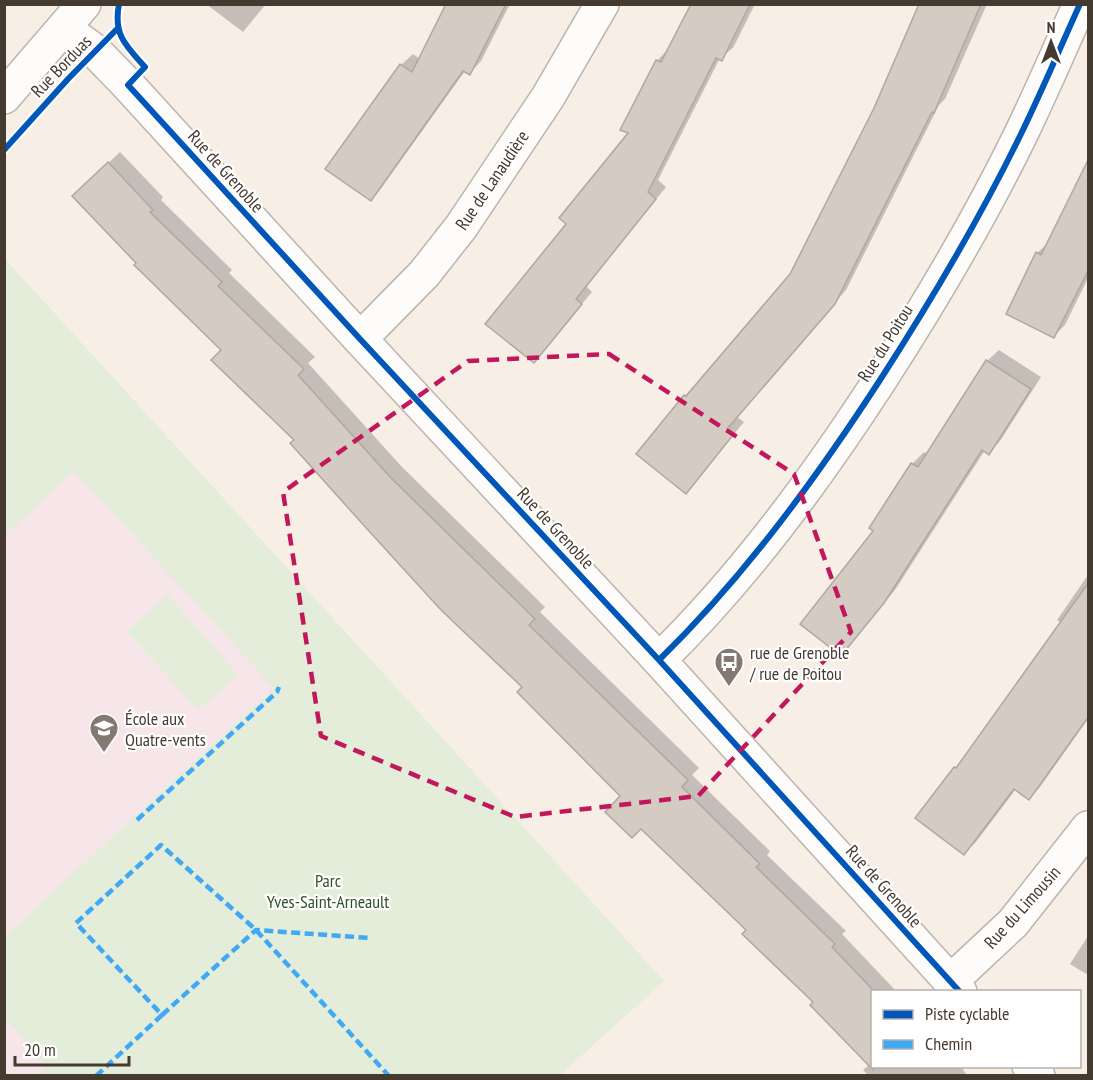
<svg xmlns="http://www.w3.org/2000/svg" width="1093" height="1080" viewBox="0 0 1093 1080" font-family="'PT Sans Narrow',sans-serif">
<rect width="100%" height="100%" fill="#f7eee6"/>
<path fill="#f6e6e9" d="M 74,470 L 275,688 L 5,936 L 5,535 Z
M 4,1019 L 47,1066 L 36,1075 L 5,1075 Z"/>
<path fill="#e4ecda" d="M 5,259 L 664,981 L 560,1075 L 36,1075 L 47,1066 L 5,1019 L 5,936 L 274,688 L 74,471 L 5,535 Z
M 168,595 L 238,675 L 198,710 L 127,631 Z"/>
<path fill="#0003" d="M 206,4 L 266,4 L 243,32 Z
M 448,4 L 510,4 L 481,61 L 470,73 L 465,71 L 382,187 L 371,199 L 401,65 L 413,54 L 420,59 Z
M 693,4 L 755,4 L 733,48 L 720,58 L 658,180 L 666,187 L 586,286 L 592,292 L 534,361 L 568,224 L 630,133 L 657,61 L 668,49 Z
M 920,4 L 987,4 L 945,99 L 939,105 L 846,290 L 737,417 L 744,422 L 686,492 L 685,396 L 792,275 L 875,108 Z
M 120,152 L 163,197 L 161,200 L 232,270 L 229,273 L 315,357 L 308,363 L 402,467 L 545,607 L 540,612 L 699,768 L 692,775 L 770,851 L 767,855 L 846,931 L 842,934 L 897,992 L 872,992 L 872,1066 L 964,1066 L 963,1070 L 968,1076 L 869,1076 L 863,1070 L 869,1065 L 816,1002 L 622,796 L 296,440 L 223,350 L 138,263 L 86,184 Z
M 1088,163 L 1088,278 L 1065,325 L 1054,336 L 1037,253 L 1049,242 Z
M 999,350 L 1041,377 L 1000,441 L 989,453 L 985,450 L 895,590 L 841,654 L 875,531 L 912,464 L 924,452 L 928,455 L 987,361 Z
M 1088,575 L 1088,719 L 1040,787 L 1029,798 L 1016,789 L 976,842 L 964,853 L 955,768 L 966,756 L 1061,623 L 1057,620 Z
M 1088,936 L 1088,975 L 1070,964 Z"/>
<path fill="#d4cbc3" stroke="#b0a79f" stroke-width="1.5" d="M 446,4 L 506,4 L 470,75 L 463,71 L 371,201 L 325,169 L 400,64 L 412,72 Z
M 691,4 L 750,4 L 722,61 L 716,58 L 648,192 L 656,199 L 576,299 L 582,304 L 534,363 L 485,324 L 566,224 L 559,218 L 628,133 L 620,130 L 656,60 L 661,62 Z
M 919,4 L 981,4 L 934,113 L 932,112 L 835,304 L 727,429 L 733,435 L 686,494 L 636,454 L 684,395 L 686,396 L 790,274 L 874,108 Z
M 1089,158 L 1089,269 L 1054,338 L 1006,314 L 1036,252 L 1041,255 Z
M 108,162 L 153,210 L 150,212 L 222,282 L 218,286 L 304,369 L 298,375 L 391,478 L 535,619 L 529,625 L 688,780 L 682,787 L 760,864 L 756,867 L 835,944 L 832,947 L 873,990 L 873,1070 L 810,1005 L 813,1002 L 742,934 L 746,930 L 641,829 L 632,838 L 605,812 L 620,796 L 517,692 L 522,687 L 441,610 L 368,530 L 290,443 L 294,440 L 211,360 L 221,350 L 134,265 L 136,263 L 72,196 Z
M 986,360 L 1031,389 L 989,455 L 982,450 L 884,603 L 841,656 L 800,624 L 873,531 L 869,528 L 911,463 L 918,467 Z
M 1089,582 L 1089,716 L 1029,800 L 1014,789 L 964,855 L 915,818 L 954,767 L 956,768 Z"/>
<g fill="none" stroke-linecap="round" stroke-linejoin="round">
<g stroke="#bcb4ac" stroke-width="36">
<path id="minor" d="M 65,29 L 95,51 L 128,85 L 360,339 L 659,660 L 960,992
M 4,97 L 84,4
M 360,339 L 424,274 L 461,227 L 548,97 L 602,4
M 659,660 C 744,577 815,480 880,380 C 931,301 979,220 1020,136 C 1041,93 1060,48 1080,4
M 951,981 L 1013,923 L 1088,828
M 1029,1066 L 1038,1076"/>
</g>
<use href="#minor" stroke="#fefcfb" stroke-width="33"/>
<path stroke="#3fa9f5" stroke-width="4.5" stroke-dasharray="9 4.5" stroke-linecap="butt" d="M 137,820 L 277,692 L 279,687
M 162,1015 L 256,930 L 370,938
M 96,1076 L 162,1015 L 76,923 L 161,845 L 256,930 L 389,1076"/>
<g stroke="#fff" stroke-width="10">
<path id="cycleway" d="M 119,4 C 113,35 126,46 145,67 L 128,85 L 360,339 L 659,660 L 960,992
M 4,150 L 68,79 L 117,29
M 659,660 C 744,577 815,480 880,380 C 931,301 979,220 1020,136 C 1041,93 1060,48 1080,4"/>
</g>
<use href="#cycleway" stroke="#0057b8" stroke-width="6"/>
</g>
<path fill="none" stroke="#c2185b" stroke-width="4.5" stroke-dasharray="12 8" stroke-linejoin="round" d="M 609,354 L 794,474 L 851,632 L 698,796 L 515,817 L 321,736 L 283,492 L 468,361 Z"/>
<defs>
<g id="bus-pin" transform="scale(1.5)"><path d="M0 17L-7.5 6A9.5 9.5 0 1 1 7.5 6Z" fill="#837970" stroke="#fff"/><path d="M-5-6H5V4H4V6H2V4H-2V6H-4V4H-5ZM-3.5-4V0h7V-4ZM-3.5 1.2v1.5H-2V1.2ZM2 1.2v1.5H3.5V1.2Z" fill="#fff"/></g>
<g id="school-pin" transform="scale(1.5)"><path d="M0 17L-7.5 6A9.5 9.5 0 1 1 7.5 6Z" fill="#837970" stroke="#fff"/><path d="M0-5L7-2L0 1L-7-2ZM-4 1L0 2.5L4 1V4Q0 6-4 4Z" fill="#fff"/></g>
</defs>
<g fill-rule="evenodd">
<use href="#bus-pin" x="729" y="662"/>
<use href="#school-pin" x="104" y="728"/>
</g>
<g text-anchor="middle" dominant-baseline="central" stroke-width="4.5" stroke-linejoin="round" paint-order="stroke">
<g font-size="18" fill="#453a30" stroke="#fff">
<text transform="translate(61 66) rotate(-46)">Rue Borduas</text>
<text transform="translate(226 171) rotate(48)">Rue de Grenoble</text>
<text transform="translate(492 180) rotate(-56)">Rue de Lanaudière</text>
<text transform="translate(885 343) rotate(-58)">Rue du Poitou</text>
<text transform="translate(556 528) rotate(47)">Rue de Grenoble</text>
<text transform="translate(884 886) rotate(48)">Rue de Grenoble</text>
<text transform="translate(1022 907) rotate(-48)">Rue du Limousin</text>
</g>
<g font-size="18" fill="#453a30" stroke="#fff" text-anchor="start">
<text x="750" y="652">rue de Grenoble<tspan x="750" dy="21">/ rue de Poitou</tspan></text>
<text x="125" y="718">École aux<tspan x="125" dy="21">Quatre-vents</tspan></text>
</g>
<g font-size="18" fill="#2b5421" stroke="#fff">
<text x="328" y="880">Parc<tspan x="328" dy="21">Yves-Saint-Arneault</tspan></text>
</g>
</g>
<rect width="1093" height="1080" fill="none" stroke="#453a30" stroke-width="12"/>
<rect x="871" y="990" width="210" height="78" fill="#ffffff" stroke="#b5b0ac" stroke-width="1.5"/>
<rect x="883" y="1010" width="30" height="9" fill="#0057b8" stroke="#b5b0ac" stroke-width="1.5"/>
<text x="925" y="1020" font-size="18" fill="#453a30">Piste cyclable</text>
<rect x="883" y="1040" width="30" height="9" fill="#3fa9f5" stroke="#b5b0ac" stroke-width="1.5"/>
<text x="925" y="1050" font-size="18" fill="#453a30">Chemin</text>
<g transform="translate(1051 42)" stroke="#ffffff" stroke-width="4.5" paint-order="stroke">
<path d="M0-4.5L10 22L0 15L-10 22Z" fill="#453a30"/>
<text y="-9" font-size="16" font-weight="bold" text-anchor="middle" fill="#453a30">N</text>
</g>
<path d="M15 1056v9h114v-9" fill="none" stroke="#453a30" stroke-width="3"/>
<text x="24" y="1056" font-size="18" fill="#453a30" stroke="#ffffff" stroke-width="4.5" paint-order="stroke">20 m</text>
</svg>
